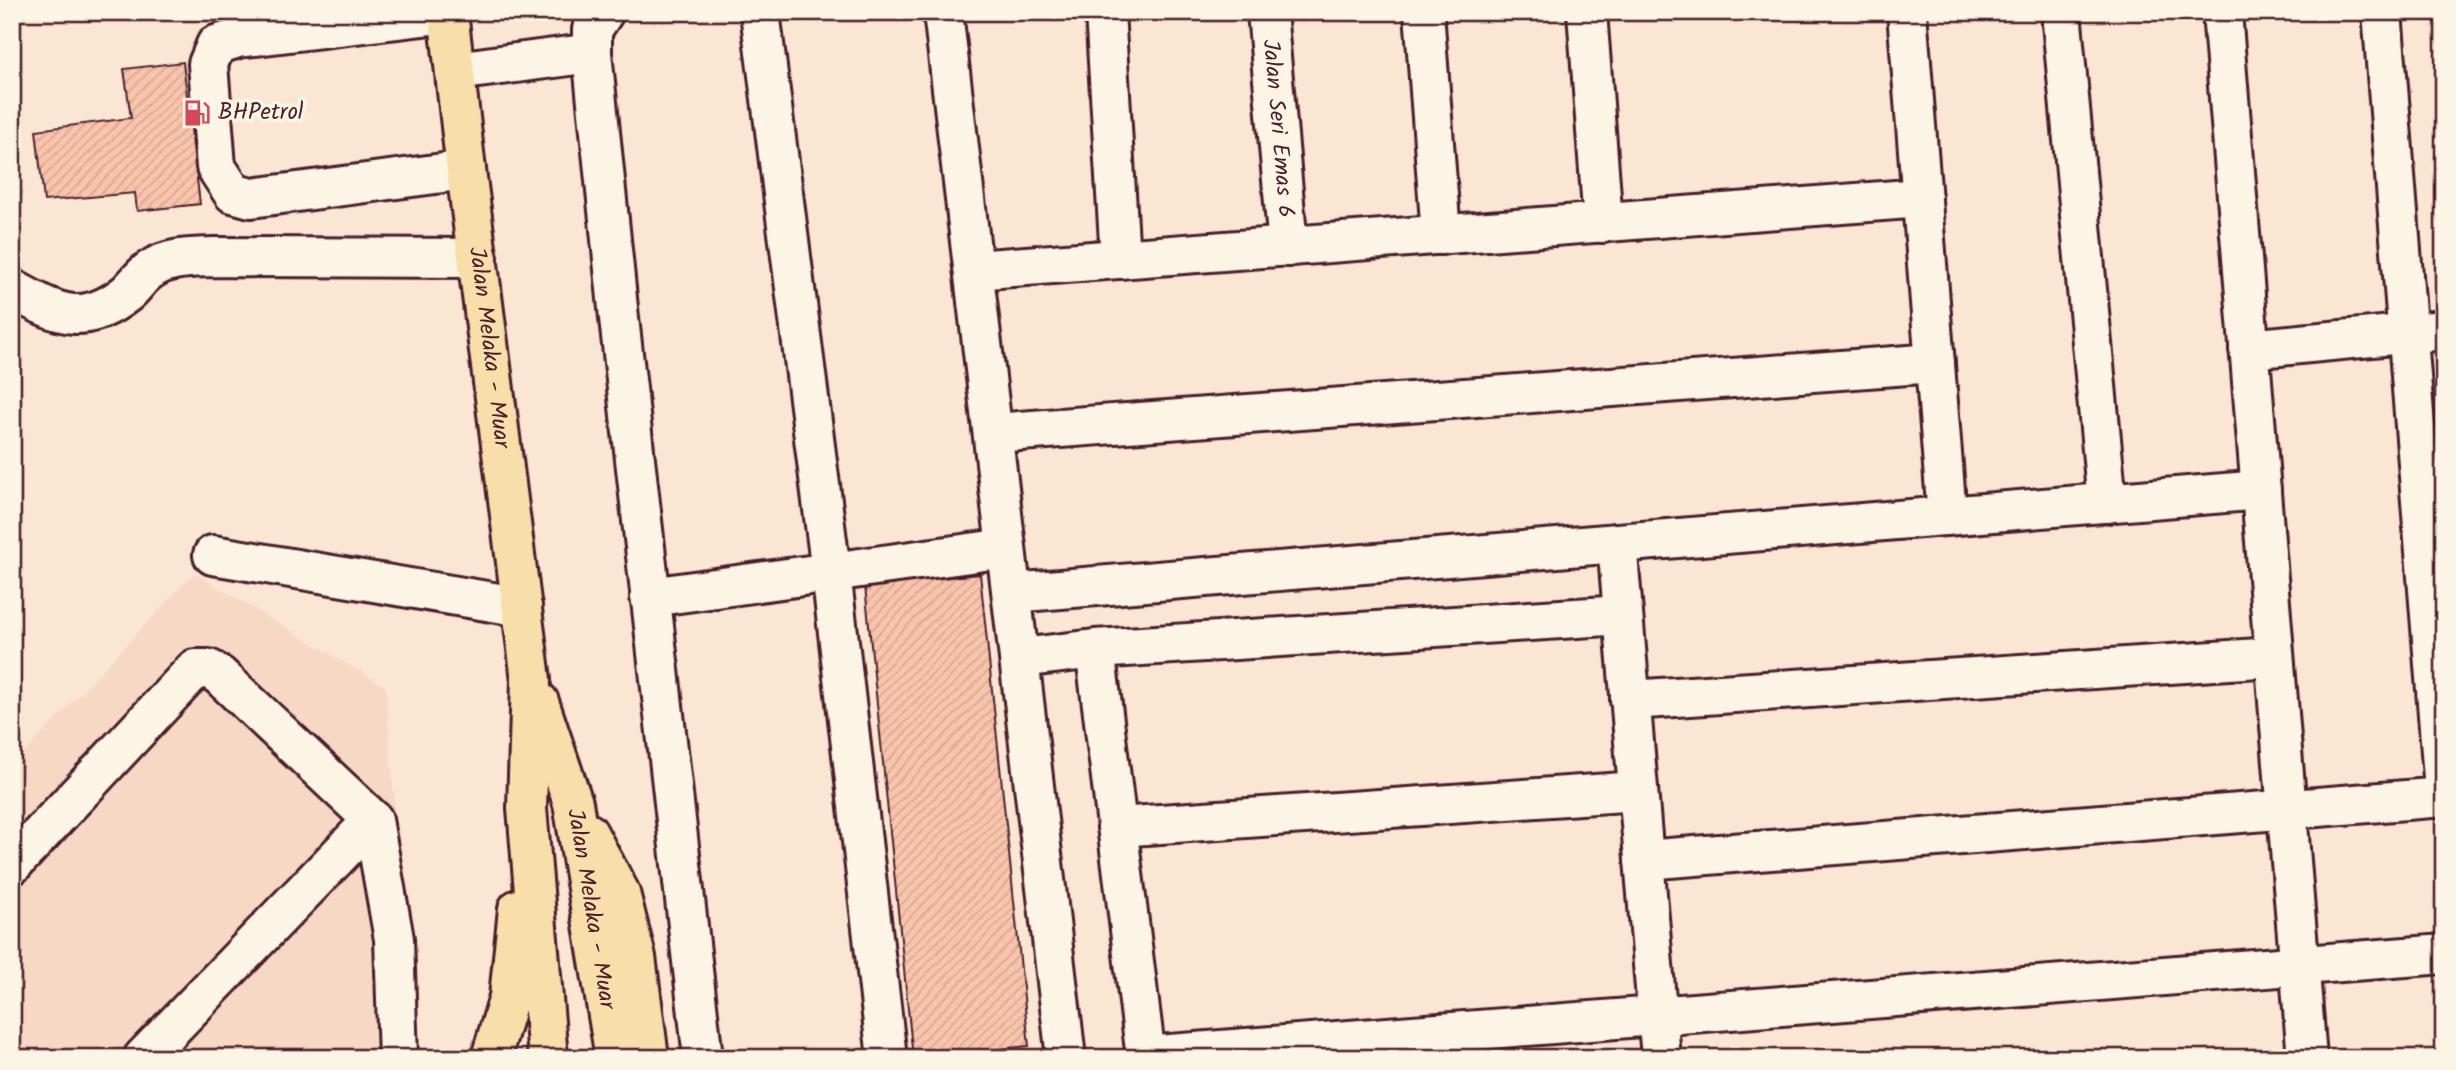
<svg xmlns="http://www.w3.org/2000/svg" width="2456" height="1070" viewBox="0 0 2456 1070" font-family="Kalam,sans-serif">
<defs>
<pattern id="building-hatch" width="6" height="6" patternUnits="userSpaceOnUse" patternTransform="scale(1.75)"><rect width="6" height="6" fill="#f9c4ab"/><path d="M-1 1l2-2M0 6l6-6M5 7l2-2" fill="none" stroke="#d7a893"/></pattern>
</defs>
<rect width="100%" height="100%" fill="#fbe6d4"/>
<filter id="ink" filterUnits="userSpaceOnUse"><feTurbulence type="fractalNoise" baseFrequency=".0143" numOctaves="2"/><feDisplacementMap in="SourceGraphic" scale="14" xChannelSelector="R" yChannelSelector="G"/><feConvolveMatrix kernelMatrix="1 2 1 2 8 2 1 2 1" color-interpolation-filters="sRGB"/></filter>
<g filter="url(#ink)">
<path fill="#f6d8c5" d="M 194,573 L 386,687 L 413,1058 L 12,1058 L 12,766 Z"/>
<path fill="url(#building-hatch)" stroke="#4a1f2b" stroke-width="2" d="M 183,62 L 200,204 L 137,211 L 135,193 L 44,201 L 36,130 L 131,118 L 124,69 Z
M 980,574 L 1029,1046 L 913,1058 L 865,586 Z"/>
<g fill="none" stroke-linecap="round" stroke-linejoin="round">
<g stroke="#4a1f2b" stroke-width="44">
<g id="minor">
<path d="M 604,12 L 592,30 L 592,53 L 619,318 L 703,1058"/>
<path d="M 760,12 L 831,572 L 887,1058"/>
<path d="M 943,12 L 1066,1058"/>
<path d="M 1105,12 L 1120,259"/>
<path id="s1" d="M 1267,12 L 1288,247"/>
<path d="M 1424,12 L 1441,235"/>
<path d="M 1587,12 L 1603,223"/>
<path d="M 1907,12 L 1947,516"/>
<path d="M 2061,12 L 2107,503"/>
<path d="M 2222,12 L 2307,1058"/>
<path d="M 2382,12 L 2444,790"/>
<path d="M 448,13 L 238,38 L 216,45 L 208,64 L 216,167 L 233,193 L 251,198 L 466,170"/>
<path d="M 455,71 L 592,53"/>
<path d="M 974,270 L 1922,198"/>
<path d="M 12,289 C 56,313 82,329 127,293 C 135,286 141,276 150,270 C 168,257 192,258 213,257 L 478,258"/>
<path d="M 2249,349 L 2444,330"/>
<path d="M 993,433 L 1935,363"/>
<path d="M 1617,543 L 1661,1058"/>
<path d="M 213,555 L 522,607"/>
<path d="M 1012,593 L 2261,490"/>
<path d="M 650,597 L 1006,548"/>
<path d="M 1095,649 L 1146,1058"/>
<path d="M 1021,658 L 1095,649 L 1623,615"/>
<path d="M 1630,700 L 2274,657"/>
<path d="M 1117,827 L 1638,791"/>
<path d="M 1644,860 L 2444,797"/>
<path d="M 12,865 L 195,669 L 209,669 L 219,675 L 373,820 L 394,939 L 398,1058"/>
<path d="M 1145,1056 L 2444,954"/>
<path d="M 143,1058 L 373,820"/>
</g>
</g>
<g stroke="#4a1f2b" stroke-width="44">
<g id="major">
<path id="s2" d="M 448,12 L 466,170 L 531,680 L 527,808 L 548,1058"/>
<path id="s3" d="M 539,702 L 573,803 L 615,1058"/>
<path d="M 588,833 L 620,893 L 636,957 L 649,1058"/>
<path d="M 491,1058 L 509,997 L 518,909"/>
</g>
</g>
<use href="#minor" stroke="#fcf5e5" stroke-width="38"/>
<use href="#major" stroke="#f8deab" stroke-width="38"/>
</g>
</g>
<defs>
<g id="fuel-bare" transform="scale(2.1)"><path d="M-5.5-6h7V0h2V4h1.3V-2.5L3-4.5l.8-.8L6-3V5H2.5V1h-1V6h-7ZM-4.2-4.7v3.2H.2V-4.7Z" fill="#d1495b" stroke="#fcf5e5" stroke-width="2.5" paint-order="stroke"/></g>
</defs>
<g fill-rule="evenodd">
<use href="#fuel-bare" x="197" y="113"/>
</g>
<g text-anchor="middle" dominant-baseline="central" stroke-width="7" stroke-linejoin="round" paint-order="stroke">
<g font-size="23" fill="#4a1f2b" stroke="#fcf5e5" text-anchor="start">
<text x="218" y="113">BHPetrol</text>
</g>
<g font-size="23" fill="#4a1f2b" stroke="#fcf5e5">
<text stroke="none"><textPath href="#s1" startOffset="117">Jalan Seri Emas 6</textPath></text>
<text stroke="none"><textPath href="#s2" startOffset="338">Jalan Melaka - Muar</textPath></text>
<text stroke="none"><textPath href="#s3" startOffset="214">Jalan Melaka - Muar</textPath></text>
</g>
</g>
<rect width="2456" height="1070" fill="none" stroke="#fcf5e5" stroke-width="42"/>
<rect x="21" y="21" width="2414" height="1028" fill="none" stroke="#4a1f2b" stroke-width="2.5" filter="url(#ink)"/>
</svg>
